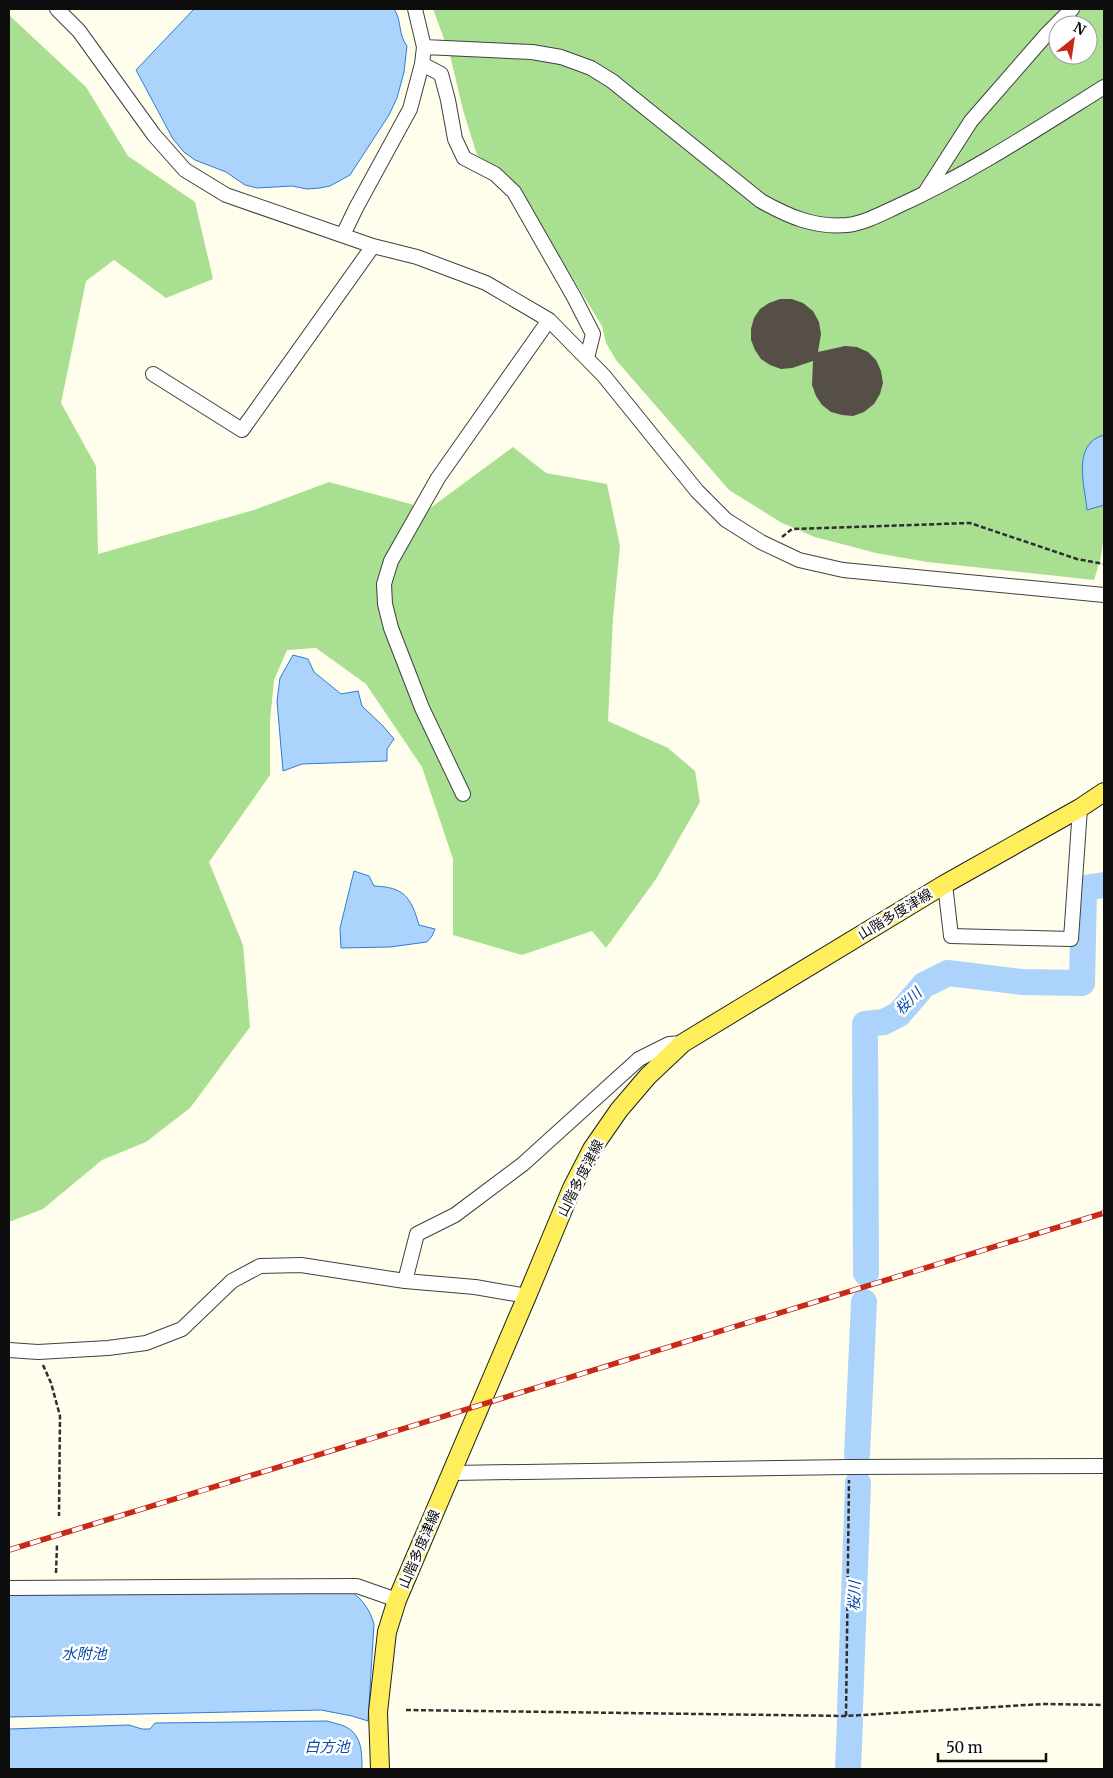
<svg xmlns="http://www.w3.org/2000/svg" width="1113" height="1778" viewBox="0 0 1113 1778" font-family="Merriweather,'Noto Sans JP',serif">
<rect width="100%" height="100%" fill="#fffeec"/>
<path fill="#a9df90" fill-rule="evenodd" d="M 433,9 L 1104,9 L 1104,534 L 1101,557 L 1094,580 L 927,562 L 876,553 L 815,537 L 782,523 L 729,490 L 616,360 L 606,343 L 602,326 L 517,187 L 496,167 L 477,155 L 463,110 L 450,55 ZM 1058,25 L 1088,25 L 1088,55 L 1058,55 Z
M 9,15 L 86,87 L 128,156 L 195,202 L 213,279 L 166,298 L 114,260 L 86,281 L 61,403 L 96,466 L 98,554 L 254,510 L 329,482 L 429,509 L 513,447 L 546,473 L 607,484 L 620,546 L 613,618 L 608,721 L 668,748 L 695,771 L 700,802 L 656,879 L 606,948 L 592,931 L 522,955 L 453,935 L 453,859 L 422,767 L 366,684 L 316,648 L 287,650 L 274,680 L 270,721 L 270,775 L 209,862 L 243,945 L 250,1027 L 190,1108 L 146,1142 L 102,1160 L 43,1209 L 9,1222 Z"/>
<path fill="#acd3fb" stroke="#2d7cd8" d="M 194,9 L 394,9 C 402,20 398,35 407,46 L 404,72 L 397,98 L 389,115 L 350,175 L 330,186 L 320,188 L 307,189 L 292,186 L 257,188 L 245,185 L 226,172 L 195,160 L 184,152 L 173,139 L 136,70 Z
M 1104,435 L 1104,505 L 1087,510 C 1085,486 1071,444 1104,435 Z
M 293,655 L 308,659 L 314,672 L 341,694 L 358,691 L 362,706 L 383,726 L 394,739 L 387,749 L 387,761 L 302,764 L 283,771 L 277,701 L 280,678 Z
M 354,871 L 369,876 L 374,886 C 404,887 411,897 419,925 L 435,929 L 432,936 L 427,942 L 390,947 L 341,948 L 340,928 Z
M 344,1587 C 360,1596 369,1607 374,1624 L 368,1721 L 352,1716 L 321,1710 L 9,1717 L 9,1592 Z
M 327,1721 C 333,1723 340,1724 346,1727 C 362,1735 362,1753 362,1769 L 9,1769 L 9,1729 L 129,1725 L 142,1729 L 150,1729 L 155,1723 Z"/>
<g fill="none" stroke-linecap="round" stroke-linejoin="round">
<path stroke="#acd3fb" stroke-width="26" d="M 866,1273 L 865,1024 L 884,1022 L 899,1014 L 924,985 L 948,973 L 1022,982 L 1082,983 L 1084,888 L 1104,885
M 857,1455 L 864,1302
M 850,1709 L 858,1483
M 848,1769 L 850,1721"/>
</g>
<path fill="#564f48" d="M 780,299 L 792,299 L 803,303 L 813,311 L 819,322 L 821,334 L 818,352 L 845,346 L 857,347 L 868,352 L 876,360 L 881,371 L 883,383 L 880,394 L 874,404 L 864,412 L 853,416 L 842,415 L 831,412 L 822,405 L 816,396 L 812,385 L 813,361 L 792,368 L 781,369 L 770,365 L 761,359 L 755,350 L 751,340 L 751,329 L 754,318 L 760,309 L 769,303 Z"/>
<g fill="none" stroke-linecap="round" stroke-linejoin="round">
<g stroke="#404040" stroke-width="16">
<path id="minor" d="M 57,9 L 79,31 L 154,135 L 185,170 L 226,195 L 373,246 L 417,257 L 486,283 L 549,320 L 604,376 L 697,491 L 726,520 L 761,542 L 799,560 L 843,570 L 1104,595
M 424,47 L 532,52 L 561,57 L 591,68 L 612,81 L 761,201 C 788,216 814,228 847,225 C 864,223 881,214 896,207 C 969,174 1037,129 1104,87
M 422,64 L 441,74 L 448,100 L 455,139 L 464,158 L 495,174 L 514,192 L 574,297 L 593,334 L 587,358
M 926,191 L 971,121 L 1046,35 L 1072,9
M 343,235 L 356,208 L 410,109 L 422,64 L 424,47 L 415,9
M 153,374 L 242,430 L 373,246
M 463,794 L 422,708 L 391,628 L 385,604 L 384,584 L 391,561 L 438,478 L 549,320
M 945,884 L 951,936 L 1071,939 L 1080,808
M 405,1281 L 417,1234 L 455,1215 L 523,1164 L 639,1059 L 669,1044 L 683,1043
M 9,1350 L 38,1352 L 108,1348 L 146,1343 L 182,1329 L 232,1281 L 260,1266 L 301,1265 L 405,1281 L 475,1287 L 527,1296
M 452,1473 L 849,1467 L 1104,1466
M 9,1588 L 357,1586 L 397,1600"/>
</g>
<g stroke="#1e1e1e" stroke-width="20">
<path id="major" d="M 380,1769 L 378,1712 L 387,1632 L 397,1600 L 527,1296 L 572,1188 L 592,1149 L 619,1110 L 648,1076 L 683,1043 L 945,884 L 1080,808 L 1104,792"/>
</g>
<path stroke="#2f2f2f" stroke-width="2.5" stroke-dasharray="5 2.5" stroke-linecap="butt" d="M 782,537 L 792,529 L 970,523 L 1077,559 L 1104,564
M 43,1365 L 51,1383 L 60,1416 L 59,1516
M 56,1573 L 57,1545
M 406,1710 L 846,1716 L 1043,1704 L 1104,1705
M 846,1716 L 849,1480"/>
<use href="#minor" stroke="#fff" stroke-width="14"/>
<use href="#major" stroke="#ffee5c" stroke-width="18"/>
<g stroke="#c82919" stroke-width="5.5">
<path id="rail" d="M 9,1550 L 1104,1213"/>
</g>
<use href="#rail" stroke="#fff" stroke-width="4" stroke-dasharray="11" stroke-linecap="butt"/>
</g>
<g text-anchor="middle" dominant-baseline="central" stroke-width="5" stroke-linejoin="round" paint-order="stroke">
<g font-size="14" fill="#0d0d0d" stroke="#fff">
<text transform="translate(895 914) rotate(-31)">山階多度津線</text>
<text transform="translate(580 1178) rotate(-63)">山階多度津線</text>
<text transform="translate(419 1549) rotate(-67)">山階多度津線</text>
</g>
<g font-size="15" font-style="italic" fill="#0c4ea8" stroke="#fff">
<text transform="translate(908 1001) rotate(-45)">桜川</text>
<text transform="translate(854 1596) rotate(-88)">桜川</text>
<text x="84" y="1653">水附池</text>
<text x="327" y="1746">白方池</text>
</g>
</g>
<rect width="1113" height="1778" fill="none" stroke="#0d0d0d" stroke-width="20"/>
<g transform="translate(1073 40) rotate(30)"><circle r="24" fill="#ffffff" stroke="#9e9e9e"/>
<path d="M0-4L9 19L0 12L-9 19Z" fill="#c82919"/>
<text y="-8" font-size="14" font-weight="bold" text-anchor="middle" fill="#0d0d0d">N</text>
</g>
<path d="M938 1753v8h108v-8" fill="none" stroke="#0d0d0d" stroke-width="2.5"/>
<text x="946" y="1753" font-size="15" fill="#0d0d0d" stroke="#ffffff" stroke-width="4" paint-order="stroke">50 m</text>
</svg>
